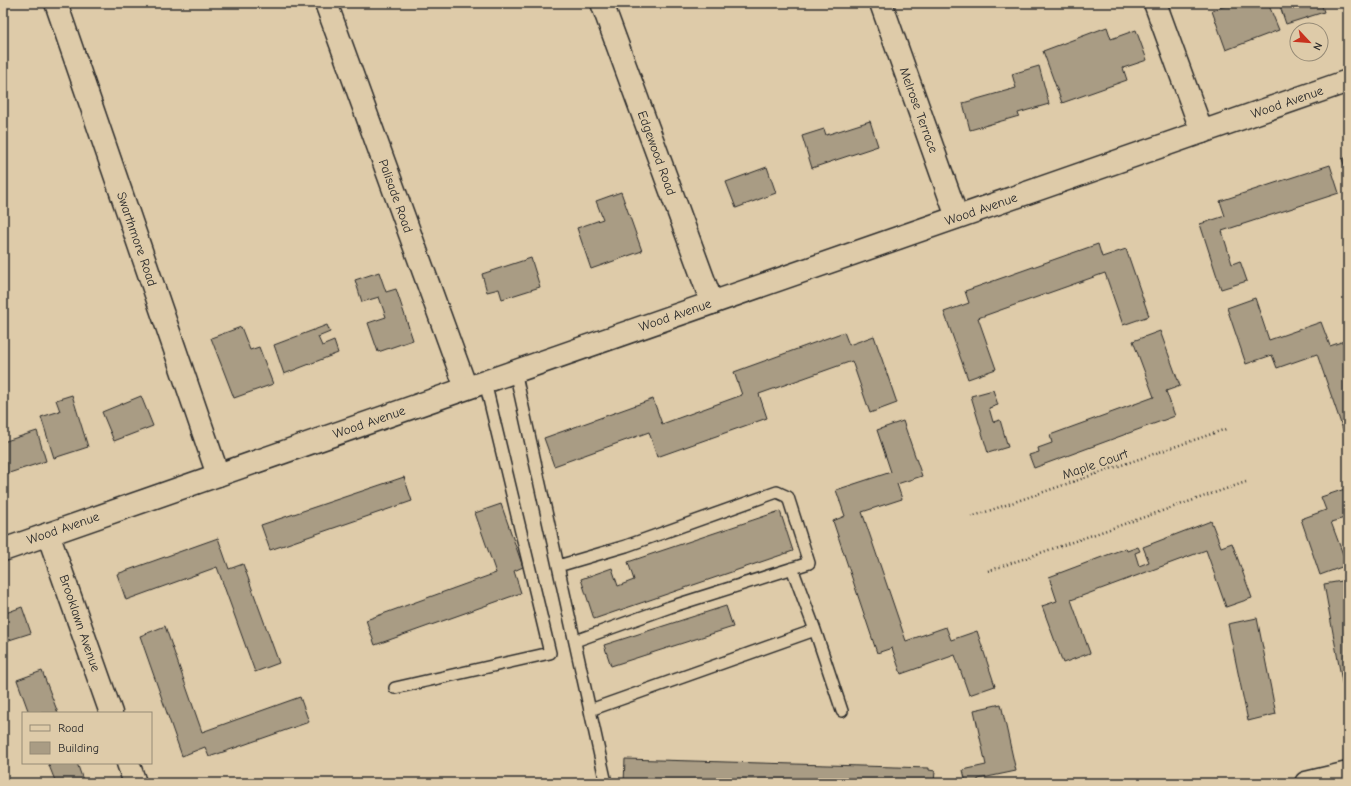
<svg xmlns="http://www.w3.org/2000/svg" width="1351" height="786" viewBox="0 0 1351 786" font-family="'Comic Neue',sans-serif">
<rect width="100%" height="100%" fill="#decba9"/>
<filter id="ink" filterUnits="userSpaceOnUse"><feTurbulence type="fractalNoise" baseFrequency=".025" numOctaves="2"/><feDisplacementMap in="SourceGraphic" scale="8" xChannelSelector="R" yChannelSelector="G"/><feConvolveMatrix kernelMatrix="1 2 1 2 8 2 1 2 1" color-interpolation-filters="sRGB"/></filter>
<g filter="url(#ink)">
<path fill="#a99c84" stroke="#2b2b2b" d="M 1232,3 L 1252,3 L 1254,6 L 1262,3 L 1268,3 L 1279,30 L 1226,50 L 1212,11 Z
M 1279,3 L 1321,3 L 1324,12 L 1286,24 Z
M 1107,27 L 1111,39 L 1136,30 L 1147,60 L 1123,68 L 1127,80 L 1062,103 L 1043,51 Z
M 1039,66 L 1049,104 L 1018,113 L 1019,116 L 970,130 L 963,103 L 1016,88 L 1012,74 Z
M 870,121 L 878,146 L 812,168 L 802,136 L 824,129 L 826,135 Z
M 1348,157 L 1348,176 L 1342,159 Z
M 1330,165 L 1339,193 L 1222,231 L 1232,264 L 1240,261 L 1247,281 L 1221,289 L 1200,224 L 1225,216 L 1220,201 Z
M 767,167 L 776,193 L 736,208 L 726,182 Z
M 621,192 L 642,251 L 591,269 L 577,228 L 603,219 L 596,201 Z
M 1098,244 L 1102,257 L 1126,249 L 1149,316 L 1123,325 L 1105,273 L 978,318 L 996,369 L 968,379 L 944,312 L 969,303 L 965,291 Z
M 531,258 L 540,287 L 502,299 L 499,289 L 487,292 L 482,274 Z
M 379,272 L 386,292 L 396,289 L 413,340 L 378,352 L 368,323 L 386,317 L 379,297 L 362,302 L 355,280 Z
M 1255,298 L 1269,340 L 1321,322 L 1330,346 L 1344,341 L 1348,351 L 1348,444 L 1317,354 L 1277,368 L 1272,355 L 1246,364 L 1227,308 Z
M 327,325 L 330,332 L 318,337 L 322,346 L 334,341 L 338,353 L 284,374 L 274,345 Z
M 241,327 L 250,350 L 259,347 L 273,384 L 234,398 L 211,338 Z
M 1160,331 L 1180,386 L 1166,391 L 1175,416 L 1034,468 L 1029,455 L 1039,452 L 1038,448 L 1052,443 L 1050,435 L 1154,397 L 1133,341 Z
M 844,332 L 849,345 L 874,336 L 897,403 L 870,413 L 852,361 L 759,394 L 767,418 L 657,457 L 649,432 L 554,466 L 544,438 L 653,399 L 662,424 L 742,395 L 734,372 Z
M 993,390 L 998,405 L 989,408 L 993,422 L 1000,420 L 1008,447 L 988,453 L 971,396 Z
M 72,395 L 88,447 L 54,458 L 41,417 L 60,411 L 56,400 Z
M 141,396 L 153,426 L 114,441 L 102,412 Z
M 903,421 L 922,476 L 897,484 L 902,499 L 862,512 L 906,641 L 946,627 L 951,640 L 977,631 L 995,686 L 969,695 L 955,655 L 901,674 L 892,648 L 877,653 L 833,521 L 845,516 L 836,490 L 891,472 L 877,430 Z
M 37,431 L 46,461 L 3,475 L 3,442 Z
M 404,477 L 412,501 L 270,550 L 261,525 Z
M 1348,488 L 1348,517 L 1331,522 L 1347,565 L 1320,575 L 1301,519 L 1326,510 L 1321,497 Z
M 501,504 L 523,567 L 514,571 L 521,593 L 375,645 L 366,620 L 496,573 L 475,513 Z
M 780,511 L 793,551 L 594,619 L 581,579 L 612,568 L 618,586 L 634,580 L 628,562 Z
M 1211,521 L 1221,547 L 1232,543 L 1252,598 L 1226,607 L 1206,550 L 1071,600 L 1090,653 L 1063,663 L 1042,606 L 1057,601 L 1049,577 L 1126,548 L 1127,551 L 1138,547 L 1140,551 L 1135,553 L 1139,566 L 1149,562 L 1143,547 Z
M 218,538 L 229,569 L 243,564 L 279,663 L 255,672 L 217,567 L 126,600 L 117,574 Z
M 1348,580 L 1348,697 L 1345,698 L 1324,584 Z
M 726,606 L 733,627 L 611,666 L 604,645 Z
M 22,607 L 31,633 L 3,642 L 3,614 Z
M 1257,618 L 1276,714 L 1248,721 L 1228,624 Z
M 165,626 L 202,732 L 300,697 L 309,722 L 209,757 L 205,747 L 182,756 L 140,636 Z
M 42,671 L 58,713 L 29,713 L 17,680 Z
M 1001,704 L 1016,771 L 978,779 L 978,781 L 966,783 L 963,770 L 986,765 L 974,710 Z
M 625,759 L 929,768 L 929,770 L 935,771 L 934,783 L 624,783 Z
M 48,763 L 77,763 L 84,783 L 56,783 Z"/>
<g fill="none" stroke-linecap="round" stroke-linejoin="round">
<g stroke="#2b2b2b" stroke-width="14">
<path id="lane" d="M 515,371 L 606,783
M 558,566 L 626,546 L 777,492 L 788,497 L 809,563 L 670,607 L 575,641
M 815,630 L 842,711
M 395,688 L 550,653 L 485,382
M 590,710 L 815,630 L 792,568"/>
</g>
<g stroke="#2b2b2b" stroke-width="25">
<path id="street" d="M 56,3 L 218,475
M 326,3 L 466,388
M 602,3 L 712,303
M 881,3 L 957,217
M 1155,3 L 1202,132
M 48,534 L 111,713
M 128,763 L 135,783
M 1306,783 L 1348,773"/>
</g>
<g stroke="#2b2b2b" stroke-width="25">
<path id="secondary" d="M 3,550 L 1348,81"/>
</g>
<path stroke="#2b2b2b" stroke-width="2.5" stroke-dasharray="1 3" stroke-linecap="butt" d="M 971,517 L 1226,429
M 988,571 L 1246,482"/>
<use href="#lane" stroke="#decba9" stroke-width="11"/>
<use href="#street" stroke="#decba9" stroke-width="22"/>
<use href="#secondary" stroke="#decba9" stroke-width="22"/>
</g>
</g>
<g text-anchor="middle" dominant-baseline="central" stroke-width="3" stroke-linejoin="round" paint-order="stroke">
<g font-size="13" fill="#2b2b2b" stroke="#decba9">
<text transform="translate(1287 102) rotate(-19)">Wood Avenue</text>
<text transform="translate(919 110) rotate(70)">Melrose Terrace</text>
<text transform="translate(657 153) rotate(70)">Edgewood Road</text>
<text transform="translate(396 196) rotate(70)">Palisade Road</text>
<text transform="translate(981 209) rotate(-19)">Wood Avenue</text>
<text transform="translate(137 239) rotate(71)">Swarthmore Road</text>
<text transform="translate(675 315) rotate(-19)">Wood Avenue</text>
<text transform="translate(369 422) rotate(-19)">Wood Avenue</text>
<text transform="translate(1095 464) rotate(-19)">Maple Court</text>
<text transform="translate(63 528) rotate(-19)">Wood Avenue</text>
<text transform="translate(80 623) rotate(71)">Brooklawn Avenue</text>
</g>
</g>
<rect width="1351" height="786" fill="none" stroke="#decba9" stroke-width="16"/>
<rect x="8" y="8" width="1335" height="770" fill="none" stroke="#2b2b2b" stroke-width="1.5" filter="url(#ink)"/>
<rect x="22" y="712" width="130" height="52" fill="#decba9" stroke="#968b77"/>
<rect x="30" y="725" width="20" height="6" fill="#decba9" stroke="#968b77"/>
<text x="58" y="732" font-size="12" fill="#2b2b2b">Road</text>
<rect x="30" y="742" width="20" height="12" fill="#a99c84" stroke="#968b77"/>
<text x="58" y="752" font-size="12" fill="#2b2b2b">Building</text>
<g transform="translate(1309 42) rotate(116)"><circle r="19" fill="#decba9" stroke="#968b77"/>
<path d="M0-3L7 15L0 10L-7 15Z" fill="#c8321e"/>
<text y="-6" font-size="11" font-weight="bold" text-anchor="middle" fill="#2b2b2b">N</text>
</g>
</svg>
